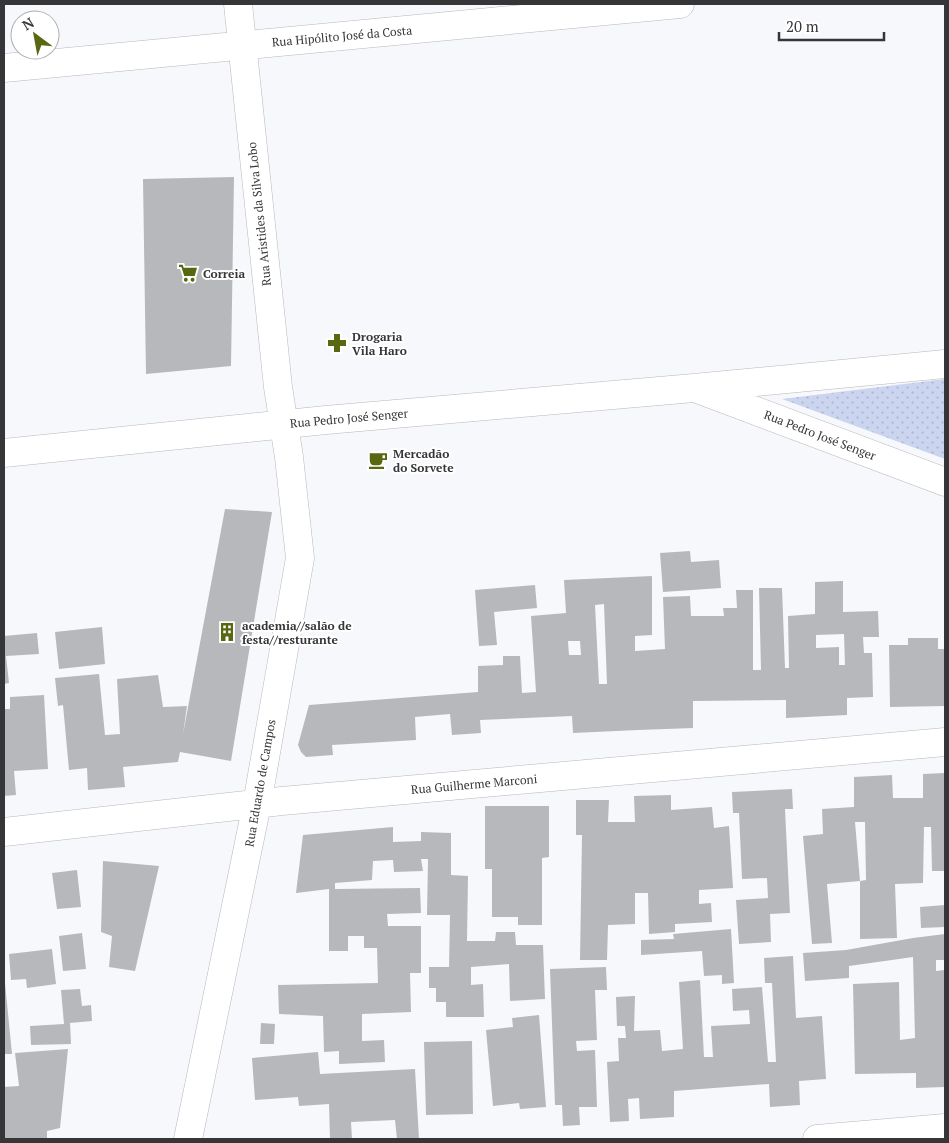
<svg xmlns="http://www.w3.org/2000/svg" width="949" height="1143" viewBox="0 0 949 1143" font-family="'PT Serif',serif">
<defs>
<pattern id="grass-dots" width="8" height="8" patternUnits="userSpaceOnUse" patternTransform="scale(1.25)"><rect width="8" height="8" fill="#cbd5f0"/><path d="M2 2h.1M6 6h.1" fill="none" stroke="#afb7cf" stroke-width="1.8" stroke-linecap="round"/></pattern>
</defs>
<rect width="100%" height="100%" fill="#f6f8fc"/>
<path fill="url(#grass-dots)" d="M 945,379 L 945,459 L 782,399 Z"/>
<path fill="#b7b8bc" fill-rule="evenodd" d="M 234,177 L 231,366 L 146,374 L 143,179 Z
M 225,509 L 272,512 L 231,761 L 180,752 L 178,762 L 123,767 L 125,787 L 88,790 L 87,768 L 69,770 L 63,705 L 58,706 L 55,678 L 99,674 L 105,735 L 120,734 L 117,679 L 158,675 L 163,707 L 187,706 L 183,734 Z
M 690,551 L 691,562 L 719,560 L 721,588 L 663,592 L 660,553 Z
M 652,576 L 652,635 L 635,636 L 635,651 L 665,649 L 663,597 L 690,596 L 691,616 L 724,616 L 723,608 L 737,608 L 736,590 L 753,590 L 753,670 L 761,670 L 759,588 L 782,588 L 785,668 L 789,668 L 788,616 L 815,614 L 815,582 L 843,581 L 843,612 L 878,611 L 879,637 L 863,637 L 864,653 L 872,653 L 873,697 L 847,698 L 847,715 L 786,718 L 786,700 L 693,701 L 693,728 L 638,730 L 573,733 L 572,716 L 480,720 L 481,733 L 452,735 L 450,714 L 415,717 L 416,740 L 332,745 L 333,755 L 306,757 L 301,752 L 298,745 L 309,705 L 478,692 L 478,666 L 503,665 L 503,656 L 520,656 L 522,693 L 536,692 L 531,616 L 566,613 L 564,580 ZM 604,604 L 607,684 L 599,684 L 595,605 ZM 844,634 L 845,665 L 839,665 L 839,647 L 816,648 L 816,635 ZM 568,641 L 580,641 L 581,655 L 569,655 Z
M 535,585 L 537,608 L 494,612 L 497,645 L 479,646 L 475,590 Z
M 102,627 L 105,664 L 59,669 L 55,632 Z
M 37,633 L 39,654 L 6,656 L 9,683 L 4,684 L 4,636 Z
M 908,638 L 938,638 L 938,649 L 945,649 L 945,706 L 890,707 L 889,645 L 908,645 Z
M 44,695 L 48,769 L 14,771 L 16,795 L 4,796 L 4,709 L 10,709 L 10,697 Z
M 945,773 L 945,871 L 932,871 L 931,827 L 924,827 L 923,883 L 895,884 L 897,938 L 860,939 L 860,881 L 827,884 L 832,943 L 812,944 L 803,836 L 823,834 L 822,809 L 854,807 L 854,777 L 892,775 L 893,798 L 923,798 L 923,774 ZM 855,822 L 865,822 L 866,880 L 860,881 Z
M 792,789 L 793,809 L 785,809 L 790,913 L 770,914 L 771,942 L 739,944 L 736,900 L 768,898 L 767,878 L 742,879 L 739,813 L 733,813 L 732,792 Z
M 671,795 L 671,810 L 712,807 L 714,828 L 729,826 L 733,888 L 699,890 L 699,904 L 711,903 L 712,922 L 675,924 L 675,932 L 649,934 L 648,893 L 635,893 L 635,924 L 608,925 L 607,960 L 580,960 L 582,835 L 576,835 L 576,800 L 609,800 L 608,822 L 635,822 L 634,796 Z
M 485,806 L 549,806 L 549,857 L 542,858 L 542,925 L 518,925 L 518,917 L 492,917 L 492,869 L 485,869 Z
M 393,827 L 393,842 L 421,841 L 421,832 L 451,833 L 451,875 L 468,876 L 467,941 L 495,941 L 496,932 L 515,932 L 516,945 L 543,945 L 545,999 L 510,1001 L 509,964 L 471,967 L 471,985 L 483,984 L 484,1017 L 446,1017 L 446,1002 L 436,1002 L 436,988 L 429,988 L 429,967 L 449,967 L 450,915 L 427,915 L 428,859 L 421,859 L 423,871 L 394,872 L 393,860 L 373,861 L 372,880 L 335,883 L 335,889 L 420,888 L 421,913 L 387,914 L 388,926 L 421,926 L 421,973 L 410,973 L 411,1012 L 362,1014 L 362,1041 L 384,1040 L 385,1062 L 339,1064 L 339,1051 L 324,1052 L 323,1016 L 279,1014 L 278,985 L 378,983 L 377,948 L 364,948 L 364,936 L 348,936 L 348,951 L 329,951 L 329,889 L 296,893 L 303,835 Z
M 103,861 L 159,866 L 135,971 L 109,967 L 112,936 L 101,932 Z
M 77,870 L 81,907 L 57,909 L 52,873 Z
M 945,905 L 945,927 L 921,928 L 920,907 Z
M 731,929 L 734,983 L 722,984 L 722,975 L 704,976 L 702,951 L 641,955 L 641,940 L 674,939 L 673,934 Z
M 82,933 L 86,969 L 63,971 L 59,936 Z
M 945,934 L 945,960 L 936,960 L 936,971 L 944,970 L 945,1087 L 916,1088 L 916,1073 L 855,1074 L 853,984 L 899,982 L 900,1040 L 915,1038 L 913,957 L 849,966 L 849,978 L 805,981 L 803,953 L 846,950 L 913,938 Z
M 52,949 L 56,984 L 27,988 L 26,979 L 11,980 L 9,954 Z
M 793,956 L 796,1018 L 822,1016 L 826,1079 L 799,1081 L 800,1105 L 770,1107 L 769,1084 L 674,1091 L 674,1117 L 640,1119 L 639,1098 L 628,1099 L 629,1121 L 610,1122 L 607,1062 L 619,1061 L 618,1038 L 626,1038 L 625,1026 L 617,1026 L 616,997 L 635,996 L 634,1031 L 660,1030 L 662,1051 L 683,1049 L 679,982 L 700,980 L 704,1057 L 713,1057 L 711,1026 L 750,1024 L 749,1010 L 733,1011 L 732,989 L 762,987 L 768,1062 L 776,1062 L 772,983 L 765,983 L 764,958 Z
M 606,967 L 607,990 L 595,990 L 597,1040 L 576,1041 L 577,1051 L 595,1050 L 597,1107 L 579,1107 L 580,1125 L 563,1126 L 562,1105 L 555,1105 L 550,969 Z
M 4,983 L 5,983 L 12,1054 L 4,1054 Z
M 80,989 L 82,1006 L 91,1005 L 92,1021 L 70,1023 L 71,1044 L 31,1045 L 30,1026 L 64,1024 L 61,990 Z
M 539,1015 L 546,1107 L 520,1109 L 519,1103 L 493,1106 L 486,1030 L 513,1027 L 512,1018 Z
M 261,1023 L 275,1024 L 274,1044 L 260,1044 Z
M 472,1041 L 473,1114 L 426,1115 L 424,1042 Z
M 68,1049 L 60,1128 L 47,1131 L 47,1139 L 4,1139 L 4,1087 L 19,1086 L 15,1053 Z
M 318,1052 L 320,1074 L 415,1069 L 419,1139 L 397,1139 L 395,1120 L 351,1122 L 352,1139 L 330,1139 L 329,1104 L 299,1106 L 298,1097 L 255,1100 L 252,1058 Z"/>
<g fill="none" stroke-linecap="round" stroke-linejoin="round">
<g stroke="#b7b8bc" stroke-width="29">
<path id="minor" d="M 4,68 L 680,4
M 4,832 L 282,801 L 945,742
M 188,1139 L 257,804 L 300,558 L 289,457 L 278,387 L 238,4
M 817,1139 L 945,1128"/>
</g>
<g stroke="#b7b8bc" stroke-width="29">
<path id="major" d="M 700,390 L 945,482
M 4,453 L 326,420 L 694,388 L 945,364"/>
</g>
<use href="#minor" stroke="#fff" stroke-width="28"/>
<use href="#major" stroke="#fff" stroke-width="28"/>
</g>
<defs>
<g id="supermarket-bare" transform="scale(1.5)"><path d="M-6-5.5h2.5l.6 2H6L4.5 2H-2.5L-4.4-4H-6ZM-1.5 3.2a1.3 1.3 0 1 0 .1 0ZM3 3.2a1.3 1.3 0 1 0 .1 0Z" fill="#586710" stroke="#fff" stroke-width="2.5" paint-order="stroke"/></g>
<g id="pharmacy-bare" transform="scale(1.5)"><path d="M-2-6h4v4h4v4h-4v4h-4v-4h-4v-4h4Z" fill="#586710" stroke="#fff" stroke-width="2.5" paint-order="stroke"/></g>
<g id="cafe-bare" transform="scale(1.5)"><path d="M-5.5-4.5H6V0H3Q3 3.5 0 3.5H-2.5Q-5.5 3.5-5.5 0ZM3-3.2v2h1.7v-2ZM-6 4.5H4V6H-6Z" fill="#586710" stroke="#fff" stroke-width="2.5" paint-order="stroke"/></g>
<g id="building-bare" transform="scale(1.5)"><path d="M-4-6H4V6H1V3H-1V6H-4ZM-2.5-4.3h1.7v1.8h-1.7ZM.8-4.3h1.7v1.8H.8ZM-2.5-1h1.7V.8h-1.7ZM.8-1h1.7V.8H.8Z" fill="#586710" stroke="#fff" stroke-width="2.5" paint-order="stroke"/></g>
</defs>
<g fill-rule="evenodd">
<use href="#supermarket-bare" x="188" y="273"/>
<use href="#pharmacy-bare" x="337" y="343"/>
<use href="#cafe-bare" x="378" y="460"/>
<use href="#building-bare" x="227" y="632"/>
</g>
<g text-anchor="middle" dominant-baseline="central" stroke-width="4" stroke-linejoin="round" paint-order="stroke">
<g font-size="12" fill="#363638" stroke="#fff">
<text transform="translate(342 36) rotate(-5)">Rua Hipólito José da Costa</text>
<text transform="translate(259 214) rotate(-96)">Rua Aristides da Silva Lobo</text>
<text transform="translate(349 418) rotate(-5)">Rua Pedro José Senger</text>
<text transform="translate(820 435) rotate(21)">Rua Pedro José Senger</text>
<text transform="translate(260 783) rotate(-80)">Rua Eduardo de Campos</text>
<text transform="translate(474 784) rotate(-5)">Rua Guilherme Marconi</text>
</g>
<g font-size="12" font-weight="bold" fill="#363638" stroke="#fff" text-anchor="start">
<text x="203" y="273">Correia</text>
<text x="352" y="336">Drogaria<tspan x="352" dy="14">Vila Haro</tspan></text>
<text x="393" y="453">Mercadão<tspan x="393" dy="14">do Sorvete</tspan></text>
<text x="242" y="625">academia//salão de<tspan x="242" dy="14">festa//resturante</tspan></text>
</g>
</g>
<rect width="949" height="1143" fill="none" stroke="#363638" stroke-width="10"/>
<g transform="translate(35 35) rotate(328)"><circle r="24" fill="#ffffff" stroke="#afafaf"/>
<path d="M0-4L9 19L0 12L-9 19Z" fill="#586710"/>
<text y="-8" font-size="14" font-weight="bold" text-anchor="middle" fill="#363638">N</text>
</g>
<path d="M779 32v8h105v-8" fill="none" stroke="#363638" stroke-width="2.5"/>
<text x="786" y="32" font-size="15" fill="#363638" stroke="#ffffff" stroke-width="4" paint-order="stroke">20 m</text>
</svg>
